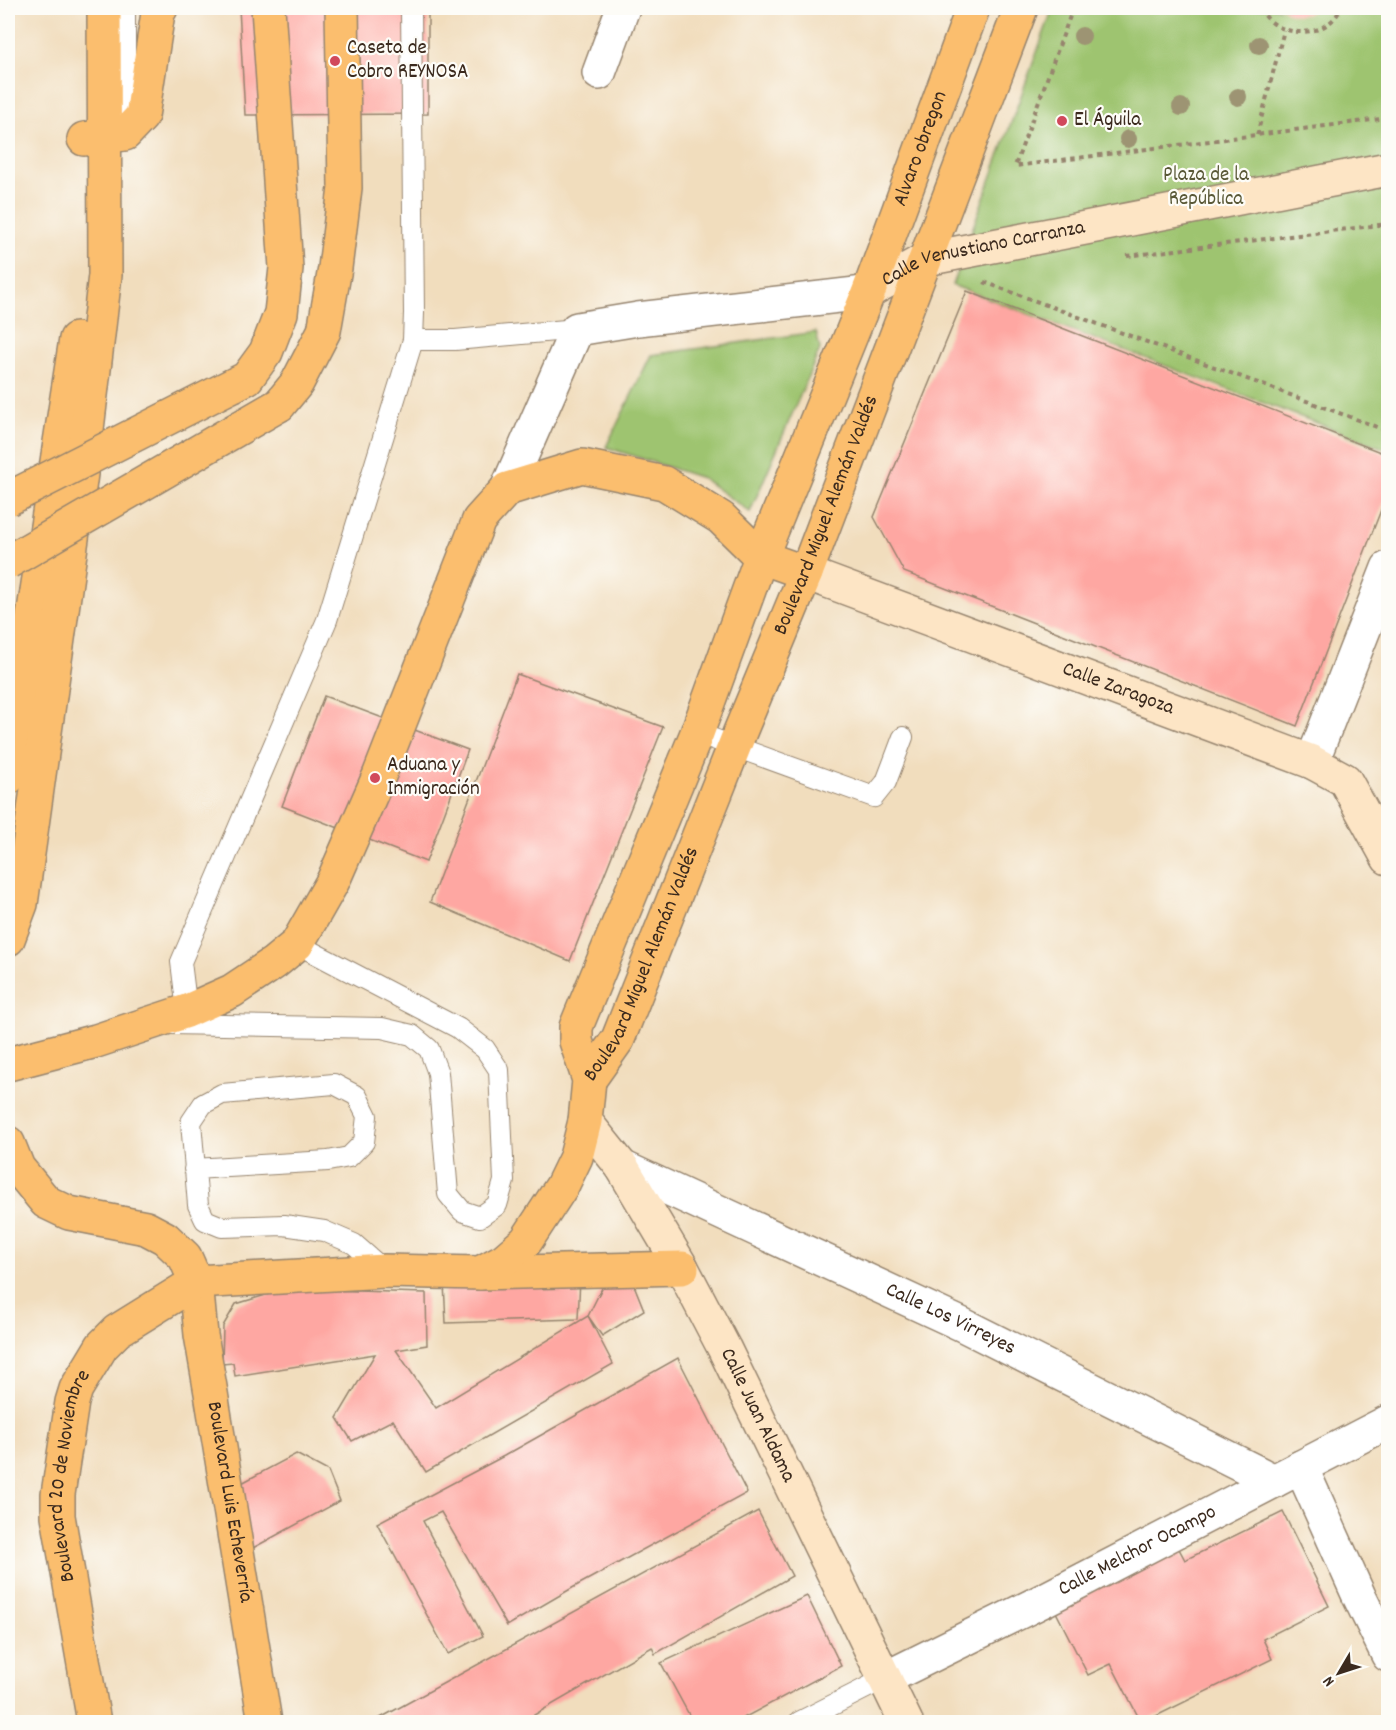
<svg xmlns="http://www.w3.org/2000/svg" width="1396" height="1730" viewBox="0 0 1396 1730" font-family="Dekko,sans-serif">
<rect width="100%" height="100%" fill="#fdfcf7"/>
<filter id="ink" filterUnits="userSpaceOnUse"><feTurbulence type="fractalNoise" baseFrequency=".0167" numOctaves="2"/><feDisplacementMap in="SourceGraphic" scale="12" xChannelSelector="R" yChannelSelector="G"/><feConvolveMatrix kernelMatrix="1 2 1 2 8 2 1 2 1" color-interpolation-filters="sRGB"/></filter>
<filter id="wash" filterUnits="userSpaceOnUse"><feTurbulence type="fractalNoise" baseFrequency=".008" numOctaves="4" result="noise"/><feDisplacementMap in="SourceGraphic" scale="24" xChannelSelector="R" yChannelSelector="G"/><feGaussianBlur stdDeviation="1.35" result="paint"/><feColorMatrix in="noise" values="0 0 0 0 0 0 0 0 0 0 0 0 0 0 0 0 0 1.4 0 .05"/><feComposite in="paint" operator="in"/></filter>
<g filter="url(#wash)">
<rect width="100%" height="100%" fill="#f1ddbd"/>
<path fill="#9ec46f" stroke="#6c7746" stroke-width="1.5" d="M 1053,8 L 1388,8 L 1388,450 L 952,285 Z
M 816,332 L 820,349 L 750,512 L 702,478 L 606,447 L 651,355 Z"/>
<g id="blocks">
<path fill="#fea7a2" d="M 239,8 L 428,8 L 428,114 L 245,115 Z
M 1281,8 L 1319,8 L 1307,14 L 1298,15 L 1289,13 Z
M 967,291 L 1388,455 L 1388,492 L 1297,726 L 904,572 L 874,517 Z
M 517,674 L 663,727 L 570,961 L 430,902 Z
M 324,696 L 468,750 L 426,862 L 282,806 Z
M 580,1279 L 578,1319 L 446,1323 L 444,1283 Z
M 632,1280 L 644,1310 L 602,1336 L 588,1316 L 613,1364 L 426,1472 L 393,1420 L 352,1441 L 337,1418 L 375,1354 L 235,1376 L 233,1363 L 222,1364 L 223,1326 L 236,1304 L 286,1289 L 426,1293 L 427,1345 L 396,1350 L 436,1408 L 588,1316 L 605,1282 Z
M 678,1358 L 747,1493 L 574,1587 L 507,1626 L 441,1512 L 423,1521 L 483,1636 L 448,1654 L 377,1523 L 504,1456 Z
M 296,1454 L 328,1471 L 340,1501 L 251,1549 L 238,1485 Z
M 758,1511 L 792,1576 L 655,1654 L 652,1647 L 522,1722 L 373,1722 Z
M 1283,1512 L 1329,1606 L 1263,1639 L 1272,1659 L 1144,1722 L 1141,1722 L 1111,1664 L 1088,1675 L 1054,1608 L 1178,1547 L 1185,1560 Z
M 807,1596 L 841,1666 L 736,1722 L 693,1722 L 661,1663 Z"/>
</g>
</g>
<g filter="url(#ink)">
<use href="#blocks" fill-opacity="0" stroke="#96846e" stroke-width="1.5"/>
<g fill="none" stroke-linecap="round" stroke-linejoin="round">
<g stroke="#96846e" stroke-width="22">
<path id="lane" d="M 125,8 L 125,134
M 413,340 L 455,340 L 577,329
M 697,733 L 874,797 L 886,782 L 903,737
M 187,1011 L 181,962 L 327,620 L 413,340 L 414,313 L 411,8
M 170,1024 L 382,1028 L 412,1035 L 429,1049 L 438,1073 L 448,1194 L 462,1211 L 480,1217 L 497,1205 L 504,1181 L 499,1070 L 485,1049 L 458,1028 L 297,944
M 194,1169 L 328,1161 L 349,1157 L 364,1142 L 367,1116 L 357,1096 L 334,1084 L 222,1094 L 203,1104 L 191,1122 L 198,1205 L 205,1220 L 222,1227 L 284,1225 L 324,1231 L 354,1244 L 385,1271
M 799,1722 L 884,1679"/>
</g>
<g stroke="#96846e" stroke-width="36">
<g id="street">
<path d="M 599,73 L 623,8"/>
<path d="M 507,489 L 577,329 L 638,319 L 856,294 L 869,291"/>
<path d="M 1312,762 L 1388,568"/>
<path id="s1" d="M 622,1167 L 961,1324 L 1274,1481"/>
<path d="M 1301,1467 L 1359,1596 L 1388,1655"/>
<path id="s2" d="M 884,1679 L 1042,1601 L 1388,1422"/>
</g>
</g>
<g stroke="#96846e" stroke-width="36">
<g id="secondary">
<path id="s3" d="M 869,291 L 926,259 L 1388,169"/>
<path id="s4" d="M 806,573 L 1312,762 L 1345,780 L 1388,858"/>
<path id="s5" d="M 585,1121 L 622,1167 L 682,1268 L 724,1348 L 906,1722"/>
</g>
</g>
<g stroke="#96846e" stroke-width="36">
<g id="primary">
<path d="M 84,139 L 125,134 L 142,116 L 158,13 L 161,8"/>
<path d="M 233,385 L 247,378 L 266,352 L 281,313 L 286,268 L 268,8"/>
<path d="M 279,405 L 297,383 L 324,331 L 335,268 L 345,188 L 342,8"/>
<path d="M 8,778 L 76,339"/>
<path d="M 8,939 L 21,904 L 86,438 L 105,275 L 104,8"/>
<path d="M 8,1064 L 96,1041 L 187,1011 L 232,991 L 274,963 L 297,944 L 333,881 L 379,776 L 479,520 L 507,489 L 582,466 L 664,483 L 721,518 L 761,557 L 806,573"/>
<path id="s6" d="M 589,1080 L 618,1039 L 740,732 L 806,573 L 1021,8"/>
<path id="s7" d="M 8,1143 L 18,1168 L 46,1202 L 69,1213 L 146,1228 L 165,1238 L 185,1257 L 196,1282 L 201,1335 L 211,1393 L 265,1722"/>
<path d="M 481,1273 L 682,1268"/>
<path id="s8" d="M 94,1722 L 58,1516 L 58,1494 L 72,1402 L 76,1389 L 102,1346 L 117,1331 L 196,1282 L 385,1271 L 480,1273 L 504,1260 L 526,1241 L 562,1186 L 576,1157 L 585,1121 L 589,1080 L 576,1041 L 576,1027 L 697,733 L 761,557 L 869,291 L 973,8"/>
</g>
</g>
<path stroke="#96846e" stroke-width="4" stroke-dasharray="4.5 4.5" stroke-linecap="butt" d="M 1073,8 L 1015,166 L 1388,118
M 1260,8 C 1275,39 1326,41 1341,8
M 1366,8 L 1388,17
M 1257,135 L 1284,30
M 1127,256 L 1388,224
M 984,282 L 1388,431"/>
<use href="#lane" stroke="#fff" stroke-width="20"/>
<use href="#street" stroke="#fff" stroke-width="33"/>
<use href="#secondary" stroke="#fde5c5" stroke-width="33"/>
<use href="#primary" stroke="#fbbe6e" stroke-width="33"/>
<g stroke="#96846e" stroke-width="36" stroke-linecap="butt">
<path id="primary-bridge" d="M 8,499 L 233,385
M 8,562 L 279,405"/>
</g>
<use href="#primary-bridge" stroke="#fbbe6e" stroke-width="33"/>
</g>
<g fill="#9d9473">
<circle cx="1082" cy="36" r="9"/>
<circle cx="1259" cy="45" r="9"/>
<circle cx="1238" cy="97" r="9"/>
<circle cx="1181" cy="107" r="9"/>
<circle cx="1128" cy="139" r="9"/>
</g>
</g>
<g fill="#d1495b" stroke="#fdfcf7" stroke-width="2">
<circle cx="335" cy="61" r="6"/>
<circle cx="1062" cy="121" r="6"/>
<circle cx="375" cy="778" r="6"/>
</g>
<g text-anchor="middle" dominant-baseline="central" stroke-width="4.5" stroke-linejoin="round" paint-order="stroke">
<g font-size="21" fill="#3b2a1e" stroke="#fdfcf7" text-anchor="start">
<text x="347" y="49">Caseta de<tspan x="347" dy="24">Cobro REYNOSA</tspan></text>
<text x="1074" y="121">El Águila</text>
<text x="387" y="766">Aduana y<tspan x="387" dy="24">Inmigración</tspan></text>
</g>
<g font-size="21" fill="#3b2a1e" stroke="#fdfcf7">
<text stroke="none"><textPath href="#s8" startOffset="2018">Alvaro obregon</textPath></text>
<text stroke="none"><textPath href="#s3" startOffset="122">Calle Venustiano Carranza</textPath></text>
<text stroke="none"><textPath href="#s6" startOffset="614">Boulevard Miguel Alemán Valdés</textPath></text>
<text stroke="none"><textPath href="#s4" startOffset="333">Calle Zaragoza</textPath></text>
<text stroke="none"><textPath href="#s6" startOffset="128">Boulevard Miguel Alemán Valdés</textPath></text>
<text stroke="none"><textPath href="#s1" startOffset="362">Calle Los Virreyes</textPath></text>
<text stroke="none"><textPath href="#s5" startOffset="342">Calle Juan Aldama</textPath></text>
<text stroke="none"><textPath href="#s8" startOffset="250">Boulevard 20 de Noviembre</textPath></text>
<text stroke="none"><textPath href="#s7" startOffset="474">Boulevard Luis Echeverría</textPath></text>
<text stroke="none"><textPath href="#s2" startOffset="284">Calle Melchor Ocampo</textPath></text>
</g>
<g font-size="21" fill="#595836" stroke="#fdfcf7">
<text x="1206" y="176">Plaza de la<tspan x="1206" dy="24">República</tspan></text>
</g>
</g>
<rect width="1396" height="1730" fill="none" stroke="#fdfcf7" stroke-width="30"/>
<g transform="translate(1339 1673) rotate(231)" stroke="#fdfcf7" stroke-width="4.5" paint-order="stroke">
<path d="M0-4.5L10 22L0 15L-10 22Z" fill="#3b2a1e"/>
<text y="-9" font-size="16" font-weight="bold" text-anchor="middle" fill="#3b2a1e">N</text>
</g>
</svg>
